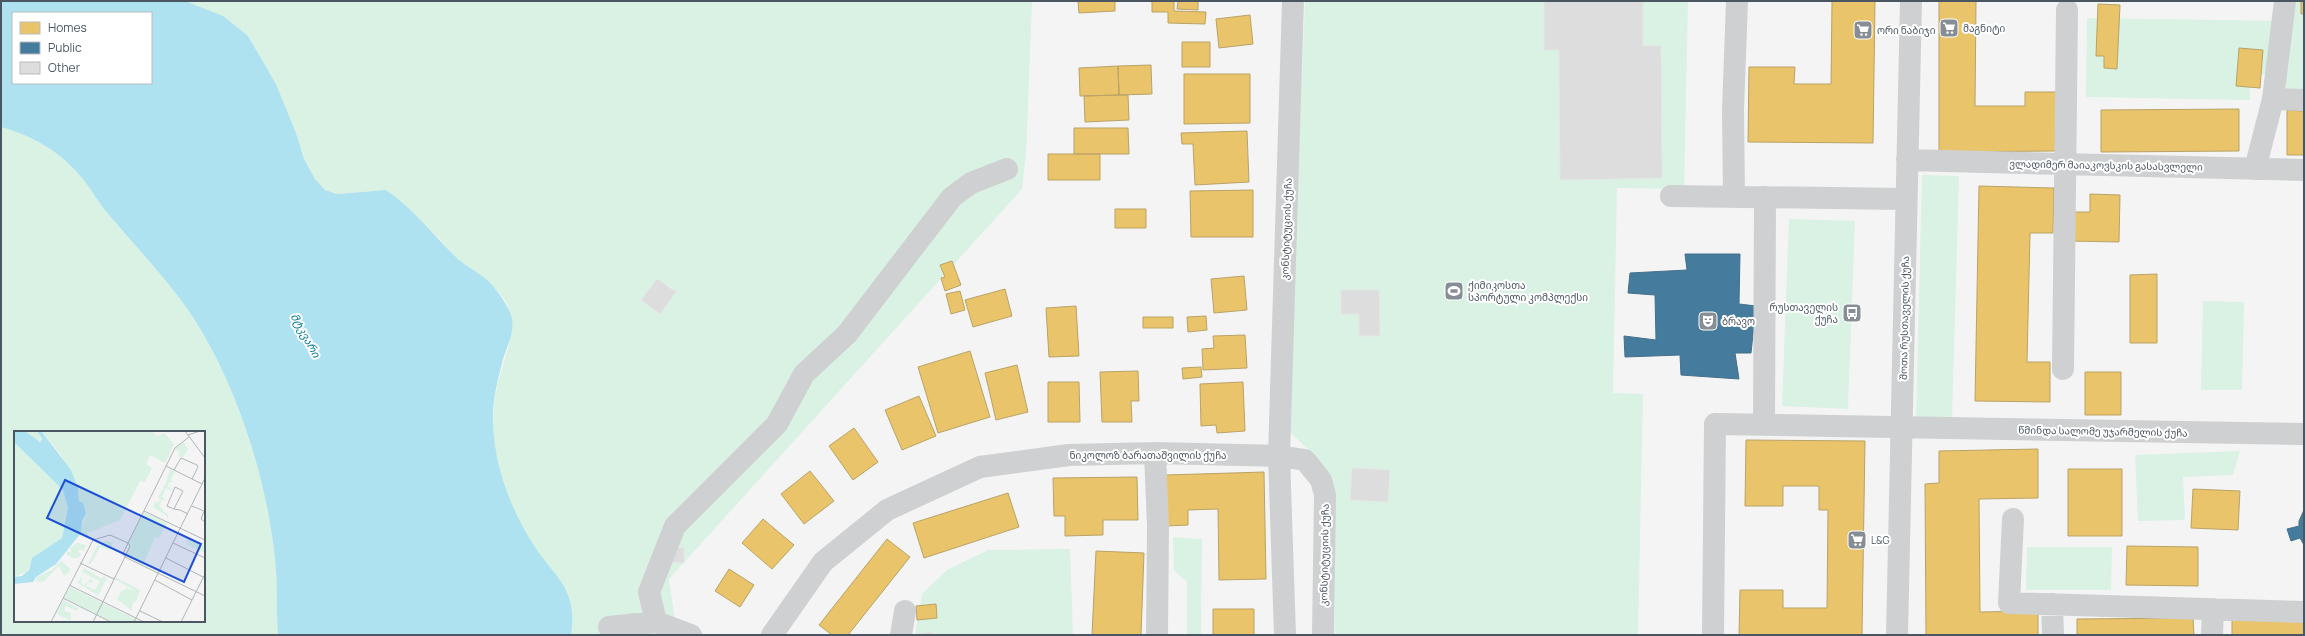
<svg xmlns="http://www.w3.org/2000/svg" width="2305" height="636" viewBox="0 0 2305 636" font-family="Manrope,'Noto Sans Georgian',sans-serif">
<rect width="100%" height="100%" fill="#f4f4f4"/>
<path fill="#d9f2e3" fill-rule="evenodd" d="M 185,1 L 1032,1 L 1026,154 L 1022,189 L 669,579 L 677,635 L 571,635 C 578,586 554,578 531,542 C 521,525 507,498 501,479 C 493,451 491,420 496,392 C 500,369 517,333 510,312 C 502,286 476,276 458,259 C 435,235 413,208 386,190 L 337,194 L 325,190 L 315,179 L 304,159 L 296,133 L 276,84 L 248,36 Z
M 1305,1 L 1688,1 L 1684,189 L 1617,188 L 1613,393 L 1643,394 L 1638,635 L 1335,635 L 1333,485 L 1312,453 L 1288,430 Z
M 2286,2 L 2304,2 L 2304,91 L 2286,91 L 2286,75 L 2250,74 L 2250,100 L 2086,97 L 2087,18 L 2286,21 Z
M 1,127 C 33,136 61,152 82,178 C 92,190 99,204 109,215 C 141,253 176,288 201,330 C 240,396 267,482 275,559 C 278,584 276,610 278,635 L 1,635 ZM 15,432 L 204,432 L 204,621 L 15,621 Z
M 1922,175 L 1959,176 L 1952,419 L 1916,418 Z
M 1789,219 L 1855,221 L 1848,409 L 1782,406 Z
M 2203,301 L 2244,302 L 2242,390 L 2201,390 Z
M 2240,451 L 2233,475 L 2183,477 L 2185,520 L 2138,521 L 2135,455 Z
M 1173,537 L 1202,539 L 1201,635 L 1187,635 L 1187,582 L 1174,570 Z
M 2027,547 L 2112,547 L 2111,590 L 2026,590 Z
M 1070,549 L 1073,635 L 915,635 L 922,594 L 947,570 L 988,550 Z"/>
<path fill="#aee2f0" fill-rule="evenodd" d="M 1,1 L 185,1 L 223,16 L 248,36 L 276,84 L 296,133 L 304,159 L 315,179 L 325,190 L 337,194 L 386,190 C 413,208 434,236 458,259 C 467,267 478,272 487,280 C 496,288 505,302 510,312 C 517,329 508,343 503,359 C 498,379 492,401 493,422 C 494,464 509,505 531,541 C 554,578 578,586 571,635 L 278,635 C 276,610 278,584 275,559 C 267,482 240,396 201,330 C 176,288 141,253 109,215 C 99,204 92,190 82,178 C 61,152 33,136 1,127 ZM 13,13 L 151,13 L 151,83 L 13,83 Z"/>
<path fill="#e9c46a" stroke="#b9a367" d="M 1078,1 L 1115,1 L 1115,11 L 1079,13 Z
M 1152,1 L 1174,1 L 1174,11 L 1206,12 L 1205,24 L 1168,23 L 1168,12 L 1152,12 Z
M 1178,1 L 1198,1 L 1198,10 L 1177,9 Z
M 1832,1 L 1875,1 L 1873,143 L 1748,142 L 1749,67 L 1795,67 L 1794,84 L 1831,84 Z
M 1939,1 L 1976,1 L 1975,106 L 2025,106 L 2025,92 L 2056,92 L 2056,151 L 1939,152 Z
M 2301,1 L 2304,1 L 2304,14 L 2301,14 Z
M 2098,4 L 2120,5 L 2117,69 L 2104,68 L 2104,56 L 2096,56 Z
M 1250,15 L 1253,44 L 1219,48 L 1216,19 Z
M 1182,42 L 1210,42 L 1210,67 L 1182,67 Z
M 2239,48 L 2263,50 L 2260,88 L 2236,86 Z
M 1151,65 L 1152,94 L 1119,95 L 1118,66 Z
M 1118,66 L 1119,95 L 1080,96 L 1079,68 Z
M 1184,74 L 1250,74 L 1250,123 L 1184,124 Z
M 1119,95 L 1128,95 L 1129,120 L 1085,122 L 1084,96 Z
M 2239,109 L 2239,151 L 2101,152 L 2101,110 Z
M 2287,110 L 2304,111 L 2304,155 L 2287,155 Z
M 1074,128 L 1128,128 L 1129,154 L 1074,154 Z
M 1247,131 L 1249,182 L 1195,185 L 1193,144 L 1182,144 L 1181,133 Z
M 1048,154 L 1100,154 L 1100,180 L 1048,180 Z
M 1979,186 L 2054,188 L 2053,233 L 2030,233 L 2027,362 L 2050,362 L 2050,402 L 1975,401 Z
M 1253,190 L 1253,237 L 1191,237 L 1190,191 Z
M 2090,194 L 2120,195 L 2119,242 L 2069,241 L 2070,212 L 2090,212 Z
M 1115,209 L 1146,209 L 1146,228 L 1115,228 Z
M 952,261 L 961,285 L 945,291 L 941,278 L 945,277 L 940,265 Z
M 2157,274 L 2157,343 L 2130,343 L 2130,275 Z
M 1244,276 L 1247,310 L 1214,313 L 1211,279 Z
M 1005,289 L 1012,316 L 973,327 L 965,300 Z
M 960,291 L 965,310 L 951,314 L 946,294 Z
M 1076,306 L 1079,356 L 1049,357 L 1046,308 Z
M 1206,316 L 1207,330 L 1188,332 L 1187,317 Z
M 1143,317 L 1173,317 L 1173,328 L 1143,328 Z
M 1245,335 L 1247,368 L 1203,370 L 1202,349 L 1214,348 L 1213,336 Z
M 970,351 L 990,417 L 938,433 L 918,367 Z
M 1017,365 L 1028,412 L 996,420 L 985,373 Z
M 1201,367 L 1202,377 L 1183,379 L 1182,368 Z
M 1138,371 L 1139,401 L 1131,401 L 1132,422 L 1102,422 L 1100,372 Z
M 2085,372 L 2121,372 L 2121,415 L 2085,415 Z
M 1048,382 L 1079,382 L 1080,422 L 1048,422 Z
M 1243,382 L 1245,431 L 1217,433 L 1216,425 L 1201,426 L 1200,384 Z
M 919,396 L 936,436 L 902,450 L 885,410 Z
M 854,428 L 878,462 L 853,480 L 829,446 Z
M 1746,440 L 1865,441 L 1862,635 L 1739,635 L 1740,590 L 1783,590 L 1783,608 L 1827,608 L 1828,510 L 1819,510 L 1819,486 L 1783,486 L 1783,506 L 1745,506 Z
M 2038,449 L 2038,498 L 1979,499 L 1980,612 L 2038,611 L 2038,635 L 1926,635 L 1925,484 L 1939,483 L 1939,451 Z
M 2068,469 L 2122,469 L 2122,536 L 2068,536 Z
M 810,471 L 834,501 L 804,524 L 781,494 Z
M 1264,472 L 1266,579 L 1219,580 L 1218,509 L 1188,510 L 1188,525 L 1167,526 L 1166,475 Z
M 1137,477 L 1138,520 L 1103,520 L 1103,535 L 1065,536 L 1065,516 L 1054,516 L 1053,478 Z
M 2193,489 L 2240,491 L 2238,530 L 2191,528 Z
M 1008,493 L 1019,527 L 924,558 L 913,523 Z
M 763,519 L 794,545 L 772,569 L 742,543 Z
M 887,539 L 910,557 L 848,635 L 832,635 L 819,625 Z
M 2127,546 L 2198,547 L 2198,586 L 2126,585 Z
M 1096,551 L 1144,553 L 1141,635 L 1092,635 Z
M 729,569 L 754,585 L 740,607 L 715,591 Z
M 936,604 L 937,618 L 917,620 L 916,606 Z
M 1213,609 L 1254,609 L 1254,635 L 1213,635 Z
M 2193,618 L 2194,635 L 2077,635 L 2077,619 Z
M 2232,618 L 2304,620 L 2304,635 L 2232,635 Z"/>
<path fill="#457b9d" stroke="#46708b" d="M 1685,254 L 1740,254 L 1739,304 L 1756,306 L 1751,353 L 1735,353 L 1739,379 L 1681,375 L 1680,355 L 1625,357 L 1624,336 L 1656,340 L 1655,295 L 1628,293 L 1630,273 L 1687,270 Z
M 2304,510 L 2304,545 L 2300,538 L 2291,541 L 2287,529 L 2299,526 L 2299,521 Z"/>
<path fill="#ddddde" stroke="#e5e6e7" d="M 1544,1 L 1643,1 L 1643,46 L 1661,46 L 1662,178 L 1560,180 L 1559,50 L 1544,50 Z
M 657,279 L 676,292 L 660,314 L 641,300 Z
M 1341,290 L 1379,290 L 1380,336 L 1359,336 L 1359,314 L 1341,314 Z
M 1352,468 L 1390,470 L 1388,502 L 1350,500 Z
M 670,548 L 684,548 L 684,563 L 670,562 Z
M 932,632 L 932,635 L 917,635 L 917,634 Z"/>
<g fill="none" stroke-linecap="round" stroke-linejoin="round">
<path stroke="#ced0d2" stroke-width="22" d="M 2273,99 L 2304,100
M 1907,160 L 2304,170
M 2255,169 L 2273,99 L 2285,1
M 1671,196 L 1906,199
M 1734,197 L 1733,110 L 1737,1
M 2063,369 L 2067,10
M 1764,424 L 1765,197
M 1155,453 L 1158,526 L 1157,635
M 2013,519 L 2009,603 L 2304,612
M 2052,604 L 2053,635
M 656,622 L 649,592 L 675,526 L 777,424 L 804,374 L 847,334 L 952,197 L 971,183 L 1007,169
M 609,627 L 656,622 L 691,635
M 772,635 L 823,562 L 887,510 L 980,467 L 1069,455 L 1155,453 L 1279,456 L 1305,460 L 1321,480 L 1325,495 L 1323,635
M 901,635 L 905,611
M 1285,635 L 1279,456 L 1293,1
M 1713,635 L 1715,424 L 2304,434
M 1897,635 L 1911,1
M 2212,635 L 2213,609"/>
</g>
<defs>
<g id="supermarket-square" transform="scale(1)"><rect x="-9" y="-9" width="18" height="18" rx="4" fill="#868d94" stroke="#fff"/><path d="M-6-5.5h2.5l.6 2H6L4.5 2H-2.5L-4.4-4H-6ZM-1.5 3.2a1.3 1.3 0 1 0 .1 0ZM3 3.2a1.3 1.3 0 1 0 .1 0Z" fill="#fff"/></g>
<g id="stadium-square" transform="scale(1)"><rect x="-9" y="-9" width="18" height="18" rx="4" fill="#868d94" stroke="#fff"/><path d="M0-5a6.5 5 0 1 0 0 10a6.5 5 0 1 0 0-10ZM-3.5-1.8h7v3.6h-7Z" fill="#fff"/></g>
<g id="bus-square" transform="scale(1)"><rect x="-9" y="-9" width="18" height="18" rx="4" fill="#868d94" stroke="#fff"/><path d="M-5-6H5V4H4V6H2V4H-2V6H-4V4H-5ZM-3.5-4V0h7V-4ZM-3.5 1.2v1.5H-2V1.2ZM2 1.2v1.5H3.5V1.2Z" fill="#fff"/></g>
<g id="theatre-square" transform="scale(1)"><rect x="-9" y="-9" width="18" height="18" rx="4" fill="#868d94" stroke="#fff"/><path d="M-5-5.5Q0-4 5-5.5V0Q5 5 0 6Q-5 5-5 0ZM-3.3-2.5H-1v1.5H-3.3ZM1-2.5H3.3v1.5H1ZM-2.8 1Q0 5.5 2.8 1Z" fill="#fff"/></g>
</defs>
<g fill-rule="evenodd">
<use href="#supermarket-square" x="1949" y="28"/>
<use href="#supermarket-square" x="1863" y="30"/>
<use href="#stadium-square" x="1454" y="291"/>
<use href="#bus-square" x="1852" y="313"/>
<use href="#theatre-square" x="1708" y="321"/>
<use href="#supermarket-square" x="1857" y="540"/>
</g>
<g text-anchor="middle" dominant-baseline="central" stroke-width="4" stroke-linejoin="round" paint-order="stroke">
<g font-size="10" fill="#4a5661" stroke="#fff" text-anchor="start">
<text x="1963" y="28">მაგნიტი</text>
<text x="1877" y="30">ორი ნაბიჯი</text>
<text x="1468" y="285">ქიმიკოსთა<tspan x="1468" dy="12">სპორტული კომპლექსი</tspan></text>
<text x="1838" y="307" text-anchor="end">რუსთაველის<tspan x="1838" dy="12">ქუჩა</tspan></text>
<text x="1722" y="321">ბრავო</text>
<text x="1871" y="540">L&amp;G</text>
</g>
<g font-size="10" fill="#4a5661" stroke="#fff">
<text transform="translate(2106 165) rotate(1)">ვლადიმერ მაიაკოვსკის გასასვლელი</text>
<text transform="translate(1286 229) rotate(-88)">კონსტიტუციის ქუჩა</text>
<text transform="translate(1904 318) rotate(-89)">შოთა რუსთაველის ქუჩა</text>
<text transform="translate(2103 431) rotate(1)">წმინდა სალომე უჯარმელის ქუჩა</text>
<text x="1148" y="455">ნიკოლოზ ბარათაშვილის ქუჩა</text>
<text transform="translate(1324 555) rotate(-89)">კონსტიტუციის ქუჩა</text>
</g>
<g font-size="11" font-style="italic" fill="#0c7c9b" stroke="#fff">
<text transform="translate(306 335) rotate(61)">მტკვარი</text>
</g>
</g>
<g transform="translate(14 431)">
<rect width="191" height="191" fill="#f4f4f4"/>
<path d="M 11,0 L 23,0 L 28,10 L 22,9 ZM 28,0 L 138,0 L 143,5 L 150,2 L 160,13 L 151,32 L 136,24 L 132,33 L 138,37 L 131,51 L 126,50 L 106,89 L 74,102 L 73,107 L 66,104 L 72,80 L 65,70 L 60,48 L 47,24 ZM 0,11 L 49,59 L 54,77 L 48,107 L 18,127 L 13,141 L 0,146 ZM 169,11 L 174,18 L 169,26 L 166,26 L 164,25 L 166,21 L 161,18 ZM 156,38 L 161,41 L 157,49 L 159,51 L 156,51 L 153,55 L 158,58 L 158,60 L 152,57 L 148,66 L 152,69 L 148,69 L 145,74 L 150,81 L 154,83 L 154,89 L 153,85 L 139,76 L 141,71 L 147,70 L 144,66 L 150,57 L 148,54 L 151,55 ZM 130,81 L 153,92 L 145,107 L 141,106 L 129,134 L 112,125 L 116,115 L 115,111 ZM 174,108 L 191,115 L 191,122 L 172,113 ZM 91,109 L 99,112 L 96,119 L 86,116 L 77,133 L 74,133 L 84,113 L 86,115 ZM 63,112 L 72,114 L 70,120 L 66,118 L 64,121 L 67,123 L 64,127 L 59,127 L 52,123 L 54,120 L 57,122 L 56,117 ZM 47,130 L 56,138 L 55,141 L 50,145 L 45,135 L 29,151 L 22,150 L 23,146 L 38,139 ZM 70,137 L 88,148 L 90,145 L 93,147 L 84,164 L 64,152 L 68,144 L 67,152 L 71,154 L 76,148 L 79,150 L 78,152 L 75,151 L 72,155 L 81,159 L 86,150 L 68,141 ZM 101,146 L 126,159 L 122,171 L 120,170 L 118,175 L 118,180 L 103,168 L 108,159 L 110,160 L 112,157 L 122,160 L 100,148 ZM 56,156 L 127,191 L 99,191 L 50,167 ZM 49,169 L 64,177 L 63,180 L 52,175 L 50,180 L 57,182 L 57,190 L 43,183 Z" fill="#d9f2e3"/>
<path d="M 0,0 L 11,0 L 26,11 L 28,8 L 23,0 L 28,1 L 57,39 L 64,58 L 65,70 L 69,72 L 72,82 L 68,90 L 67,102 L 42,133 L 22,146 L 19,151 L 0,153 L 0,146 L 8,145 L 15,139 L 18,127 L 48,107 L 54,77 L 49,59 L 0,11 Z" fill="#aee2f0"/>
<path fill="none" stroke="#b0b5b9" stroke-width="1" d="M 171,0 L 191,27M 174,4 L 186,0M 152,35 L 188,53M 160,39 L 167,27 L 183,34 L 184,36 L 178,48M 178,75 L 190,80M 160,78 L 169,60 L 161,56 L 153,75 L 160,78 L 166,79 L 174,83M 191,78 L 187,88 L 191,91M 130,80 L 191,109M 114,112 L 116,115 L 111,126 L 109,123 L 114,112 L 161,17 L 175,6M 159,112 L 191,127M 152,127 L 191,147M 66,132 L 100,148M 141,149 L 178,169M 55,154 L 130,191M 49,167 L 97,191M 126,180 L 149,191M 37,191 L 79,109 L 96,104 L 114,112M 79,191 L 111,126 L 191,165M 120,191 L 191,47M 167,191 L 191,143"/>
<path fill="#1d4ed8" fill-opacity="0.15" stroke="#1d4ed8" stroke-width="2" d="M 51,49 L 187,113 L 170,151 L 33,87 Z"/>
<rect width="191" height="191" fill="none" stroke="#4a5661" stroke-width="2"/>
</g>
<rect width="2305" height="636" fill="none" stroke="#4a5661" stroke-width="4"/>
<rect x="12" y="12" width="140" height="72" fill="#ffffff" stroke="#b7bbc0"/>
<rect x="20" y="22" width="20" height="12" fill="#e9c46a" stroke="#b7bbc0"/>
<text x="48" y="32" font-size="12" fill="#4a5661">Homes</text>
<rect x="20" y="42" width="20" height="12" fill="#457b9d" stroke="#b7bbc0"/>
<text x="48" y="52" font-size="12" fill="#4a5661">Public</text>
<rect x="20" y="62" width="20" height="12" fill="#ddddde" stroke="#b7bbc0"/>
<text x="48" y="72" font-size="12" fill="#4a5661">Other</text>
</svg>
